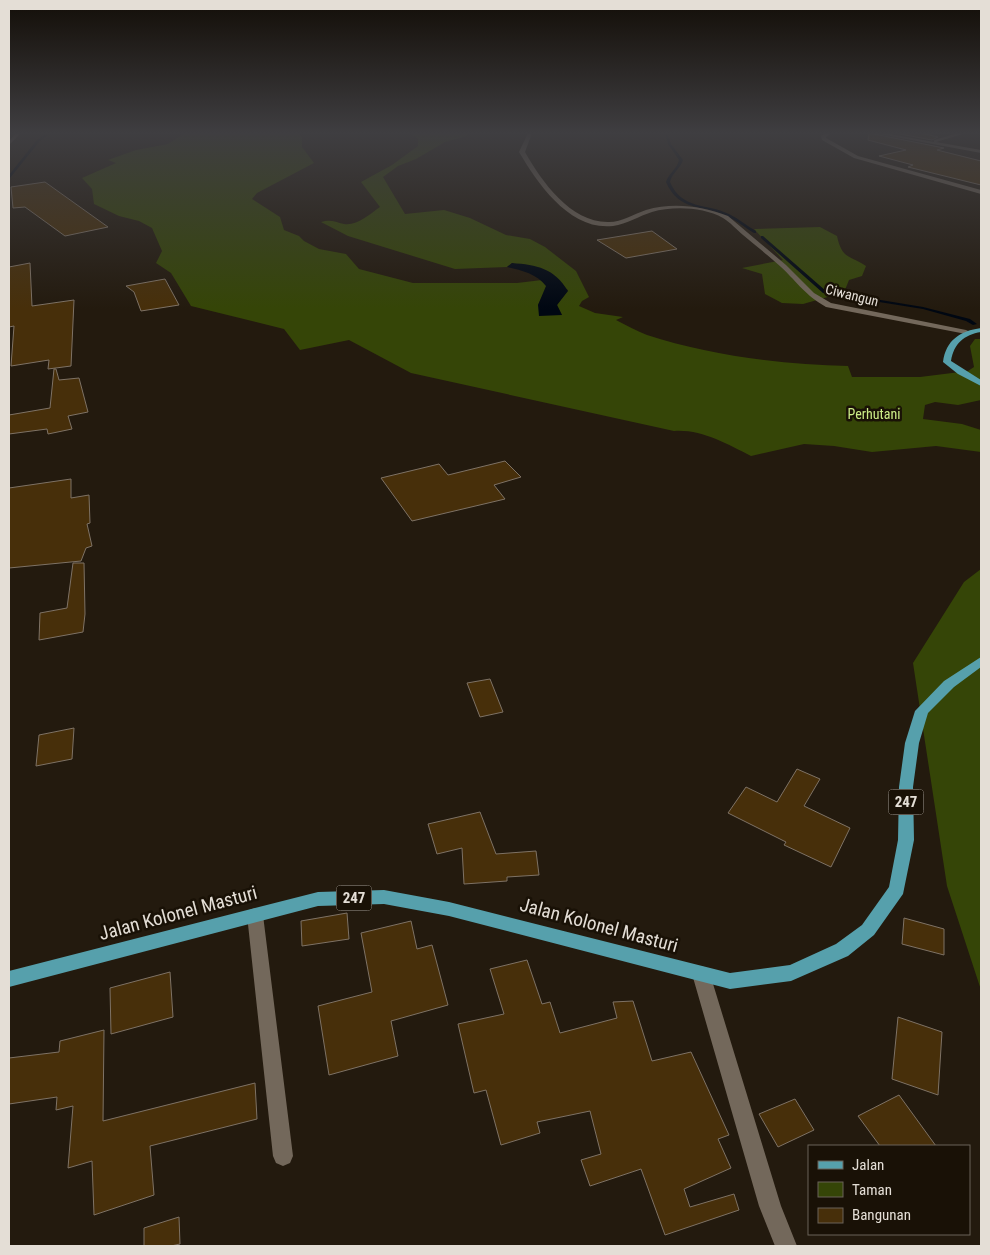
<svg xmlns="http://www.w3.org/2000/svg" width="990" height="1255" viewBox="0 0 990 1255" font-family="'Roboto Condensed',sans-serif">
<rect width="100%" height="100%" fill="#231a0e"/>
<path fill="#354507" d="M 184,133 L 300,133 L 302,138 L 302,147 L 314,163 L 257,193 L 252,199 L 280,217 L 284,230 L 299,236 L 304,241 L 319,249 L 346,254 L 359,269 L 413,283 L 517,283 L 542,280 L 547,287 L 538,305 L 562,315 L 557,305 L 568,290 L 512,263 L 507,267 L 455,269 L 348,236 L 321,222 C 331,219 335,222 344,224 C 357,226 370,214 380,207 L 361,182 L 392,165 L 418,146 L 418,139 L 410,133 L 467,133 L 467,136 L 445,142 L 416,159 L 398,166 L 383,177 L 405,214 L 444,210 L 470,218 L 506,235 L 530,239 L 545,247 L 576,271 L 589,297 L 582,301 L 579,306 L 595,313 L 623,317 L 616,320 C 626,325 637,331 647,335 C 709,355 783,365 848,366 L 852,377 L 920,377 L 968,371 L 974,367 L 970,346 L 975,339 L 981,339 L 981,400 L 958,405 L 935,402 L 925,405 L 923,419 L 962,424 L 981,430 L 981,452 L 936,446 L 872,452 L 834,446 L 804,444 L 751,456 C 727,444 701,429 674,431 L 411,373 L 349,340 L 300,350 L 284,329 L 191,306 L 171,273 L 156,263 L 162,251 L 152,228 L 139,221 L 119,216 L 94,204 L 92,189 L 82,178 L 116,163 L 108,160 L 136,150 L 168,144 Z
M 820,227 L 837,236 C 842,259 849,255 866,266 L 862,276 L 849,280 L 845,290 L 847,297 L 831,296 L 803,304 L 782,303 L 765,294 L 762,274 L 742,268 L 783,260 L 754,229 Z
M 981,569 L 981,990 L 947,886 L 913,663 L 964,582 Z"/>
<path fill="#000712" d="M 512,263 C 537,265 554,268 568,291 L 557,305 L 562,315 L 539,316 L 538,305 L 546,286 C 537,274 521,270 507,267 Z"/>
<g fill="none" stroke-linecap="round" stroke-linejoin="round">
<path fill="#000712" fill-rule="evenodd" d="M 47,133 L 50,133 L 39,142 L 10,178 L 9,178 L 9,175 L 37,140 Z
M 665,133 L 667,133 L 671,144 L 683,160 C 680,169 672,173 670,182 C 682,210 706,203 729,214 C 739,219 747,226 756,231 L 756,233 L 754,233 C 744,227 736,220 726,216 C 702,204 679,212 666,182 C 669,173 677,169 679,160 L 668,144 Z
M 761,236 L 763,236 L 826,291 L 923,307 L 970,319 L 977,324 L 973,325 L 966,321 L 923,309 L 823,293 L 761,238 Z"/>
</g>
<path fill="#472f0a" stroke="#7e7265" d="M 869,133 L 944,148 L 937,150 L 981,161 L 981,185 L 908,167 L 913,165 L 879,156 L 906,150 L 868,140 Z
M 895,133 L 921,133 L 938,137 L 932,140 Z
M 45,182 L 108,227 L 65,236 L 25,207 L 13,208 L 11,187 Z
M 652,231 L 677,249 L 626,258 L 597,240 Z
M 30,263 L 32,306 L 74,300 L 71,366 L 48,369 L 49,360 L 11,366 L 14,326 L 9,327 L 9,267 Z
M 165,279 L 179,305 L 141,311 L 134,292 L 126,286 Z
M 54,369 L 56,369 L 59,380 L 79,378 L 88,412 L 68,416 L 72,429 L 48,434 L 47,429 L 9,434 L 9,415 L 50,408 Z
M 505,461 L 521,477 L 494,485 L 505,499 L 412,521 L 381,478 L 439,464 L 448,475 Z
M 71,479 L 71,498 L 89,495 L 90,523 L 87,524 L 92,546 L 86,548 L 81,561 L 9,568 L 9,488 Z
M 73,563 L 84,563 L 85,614 L 83,632 L 39,640 L 40,613 L 67,608 Z
M 490,679 L 503,712 L 480,717 L 467,683 Z
M 74,728 L 72,759 L 36,766 L 39,735 Z
M 797,769 L 820,779 L 804,806 L 850,828 L 831,867 L 784,845 L 786,842 L 728,813 L 746,787 L 777,802 Z
M 480,812 L 496,854 L 536,851 L 539,875 L 507,877 L 507,881 L 464,884 L 462,848 L 437,854 L 428,824 Z
M 347,913 L 349,939 L 302,946 L 301,921 Z
M 904,918 L 944,929 L 944,955 L 902,944 Z
M 411,921 L 417,949 L 432,945 L 448,1005 L 391,1021 L 398,1056 L 329,1075 L 318,1006 L 372,992 L 361,933 Z
M 527,960 L 542,1004 L 550,1002 L 560,1033 L 617,1018 L 613,1002 L 633,1001 L 652,1061 L 691,1052 L 729,1135 L 718,1139 L 731,1168 L 684,1189 L 690,1207 L 734,1194 L 739,1210 L 665,1235 L 641,1169 L 590,1186 L 581,1160 L 601,1154 L 590,1111 L 537,1122 L 540,1133 L 501,1145 L 486,1090 L 474,1093 L 458,1024 L 504,1014 L 490,969 Z
M 170,972 L 173,1017 L 111,1034 L 110,988 Z
M 898,1017 L 942,1032 L 938,1095 L 892,1079 Z
M 104,1030 L 103,1121 L 255,1083 L 257,1119 L 150,1146 L 154,1195 L 94,1215 L 92,1161 L 68,1168 L 73,1106 L 56,1110 L 57,1097 L 9,1104 L 9,1058 L 59,1052 L 60,1041 Z
M 899,1095 L 936,1146 L 880,1146 L 858,1116 Z
M 795,1099 L 814,1130 L 778,1147 L 759,1114 Z
M 179,1217 L 180,1244 L 171,1246 L 144,1246 L 144,1228 Z"/>
<g fill="none" stroke-linecap="round" stroke-linejoin="round">
<path fill="#73685b" fill-rule="evenodd" d="M 16,133 L 21,133 L 9,145 L 9,141 Z
M 528,133 L 532,133 L 525,152 C 542,182 571,223 609,222 C 622,222 634,214 646,210 C 673,202 702,206 728,216 L 786,265 L 814,293 L 831,303 L 966,330 L 970,332 L 966,334 L 826,307 C 804,294 799,284 781,267 C 769,256 756,246 743,235 C 737,230 730,222 723,218 C 703,207 673,206 652,212 C 639,216 627,224 613,226 C 570,231 538,184 519,152 Z
M 826,133 L 832,133 L 826,137 L 826,138 L 858,156 L 981,190 L 981,194 L 854,158 L 822,140 L 821,136 Z
M 874,133 L 884,133 L 934,142 L 934,140 L 958,133 L 966,133 L 936,142 L 981,150 L 981,153 Z
M 255,908 L 261,910 L 263,915 L 293,1156 L 290,1163 L 283,1166 L 276,1163 L 273,1156 L 247,915 L 249,910 Z
M 701,966 L 707,968 L 710,974 L 781,1206 L 797,1246 L 775,1246 L 759,1206 L 692,974 L 695,968 Z"/>
<path fill="#56a0ac" fill-rule="evenodd" d="M 981,328 L 981,332 C 964,335 954,343 951,361 L 981,380 L 981,386 L 958,374 L 943,362 C 946,340 960,331 981,328 Z
M 981,657 L 981,667 L 954,687 L 928,713 L 919,743 L 913,787 L 914,840 L 903,894 L 874,935 L 848,956 L 791,981 L 730,989 L 449,916 L 384,904 L 318,906 L 9,987 L 9,971 L 318,892 L 384,890 L 449,902 L 730,973 L 790,965 L 836,944 L 862,925 L 889,887 L 898,840 L 899,787 L 905,743 L 915,711 L 944,681 Z"/>
</g>
<linearGradient id="sky" x2="0" y2="1"><stop stop-color="#130e08"/><stop offset="0.43" stop-color="#3f3e41"/><stop offset="1" stop-color="#3f3e41" stop-opacity="0"/></linearGradient>
<rect width="990" height="309" fill="url(#sky)"/>
<g text-anchor="middle" dominant-baseline="central" stroke-width="5" stroke-linejoin="round" paint-order="stroke">
<g font-size="14" fill="#e4ded6" stroke="#191106">
<text transform="translate(852 295) rotate(14)">Ciwangun</text>
</g>
<g font-size="14" fill="#ccec87" stroke="#191106">
<text x="874" y="414">Perhutani</text>
</g>
<g fill="#191106" stroke="#a7a098" stroke-width="1">
<rect x="888.5" y="789.5" width="35" height="25" rx="4"/>
<rect x="336.5" y="885.5" width="35" height="25" rx="4"/>
</g>
<g font-size="15" font-weight="bold" fill="#e4ded6">
<text x="906" y="802">247</text>
<text x="354" y="898">247</text>
</g>
<g font-size="19" fill="#e4ded6" stroke="#191106">
<text transform="translate(178 913) rotate(-15)">Jalan Kolonel Masturi</text>
<text transform="translate(599 925) rotate(15)">Jalan Kolonel Masturi</text>
</g>
</g>
<rect width="990" height="1255" fill="none" stroke="#e4ded6" stroke-width="20"/>
<rect x="808" y="1145" width="162" height="90" fill="#191106" stroke="#6a6359"/>
<rect x="818" y="1161" width="25" height="8" fill="#56a0ac" stroke="#6a6359"/>
<text x="852" y="1170" font-size="15" fill="#e4ded6">Jalan</text>
<rect x="818" y="1182" width="25" height="15" fill="#354507" stroke="#6a6359"/>
<text x="852" y="1195" font-size="15" fill="#e4ded6">Taman</text>
<rect x="818" y="1208" width="25" height="15" fill="#472f0a" stroke="#6a6359"/>
<text x="852" y="1220" font-size="15" fill="#e4ded6">Bangunan</text>
</svg>
